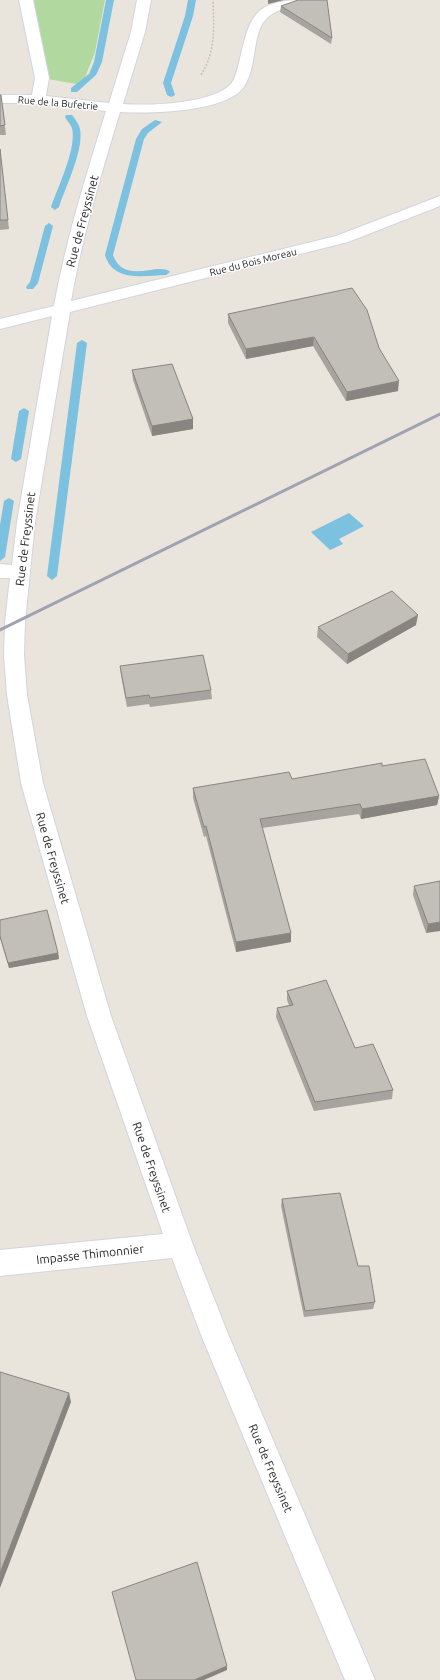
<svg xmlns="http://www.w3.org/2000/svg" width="440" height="1680" viewBox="0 0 440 1680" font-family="Ubuntu,sans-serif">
<rect width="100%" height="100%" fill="#e9e4dc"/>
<path fill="#b1d99f" d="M 26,0 L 105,0 L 95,52 L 82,85 L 42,78 Z"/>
<path fill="#7cc1df" d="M 349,513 L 364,526 L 339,539 L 343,544 L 330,550 L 311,532 Z"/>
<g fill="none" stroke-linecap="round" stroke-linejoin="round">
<path fill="#7cc1df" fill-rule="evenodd" d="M 106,0 L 114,0 L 102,62 L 96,75 L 77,92 L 71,92 L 71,88 L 89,74 L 94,62 Z
M 188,0 L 196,0 L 193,16 L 171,83 L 175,95 L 171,97 L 167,95 L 163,83 L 185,16 Z
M 66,115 L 72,115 C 75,119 79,124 80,129 C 84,150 66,186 59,207 L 55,210 L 51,207 C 58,187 77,148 72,128 C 70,124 67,120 65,117 Z
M 155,120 L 162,122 L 148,133 L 144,139 L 113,255 C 124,286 159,261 170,272 L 166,275 C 143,276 113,282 105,255 L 136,139 L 142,129 Z
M 49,223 L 53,226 L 38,283 L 33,289 L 27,289 L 26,287 L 30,282 L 45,226 Z
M 82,340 L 87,343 L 57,576 L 52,580 L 47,576 L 77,343 Z
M 24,408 L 29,411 L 21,459 L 16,462 L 11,459 L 19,411 Z
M 9,498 L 14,501 L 5,557 L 0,561 L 0,525 L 4,501 Z"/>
<g stroke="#d2d4e0" stroke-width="2">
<path id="minor" d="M 19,0 L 33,0 L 49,78 L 46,96 L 109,103 L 131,32 L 137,0 L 151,0 L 145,32 L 123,104 C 149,106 210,104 230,85 C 235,80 237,70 239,63 C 249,19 252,0 304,0 L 302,3 C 290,7 274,10 266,19 C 251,35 258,68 243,88 C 225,112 149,114 120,112 C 101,175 82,237 71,301 L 336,236 L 440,196 L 440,206 L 348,242 L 70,312 L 35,522 L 25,622 L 24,655 L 27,695 L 43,783 L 111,1016 L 193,1245 L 228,1334 L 375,1680 L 345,1680 L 201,1335 L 172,1258 L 0,1276 L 0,1250 L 163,1234 L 87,1016 L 21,783 L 7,695 L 4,655 L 5,622 L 10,578 L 0,578 L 0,564 L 12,565 L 17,522 L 52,316 L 0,329 L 0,319 L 54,306 C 66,239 86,176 106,111 L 30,103 L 0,103 L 0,95 L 32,95 L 35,78 Z"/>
</g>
<path stroke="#c3c3c3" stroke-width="1.5" stroke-dasharray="2 1.5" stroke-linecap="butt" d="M 201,75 C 216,51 214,27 213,0"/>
<use href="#minor" fill="#fff" fill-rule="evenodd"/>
<path stroke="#a0a2b1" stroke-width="3" d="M 0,630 L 440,414"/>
</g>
<path fill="#a7a39e" d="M 281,6 L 332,38 L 331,44 L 280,12 Z
M 0,95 L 1,95 L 6,135 L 0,135 Z
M 0,148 L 9,229 L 0,230 Z
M 228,314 L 379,348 L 398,391 L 346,401 L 313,346 L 246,359 L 228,323 Z
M 132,370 L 193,419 L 193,429 L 152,436 L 133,380 Z
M 416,625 L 347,664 L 317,637 L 318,627 Z
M 120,666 L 211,690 L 212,699 L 150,707 L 149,704 L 127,707 L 121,675 Z
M 382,766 L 439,796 L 437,805 L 361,819 L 359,814 L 262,828 L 291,933 L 291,942 L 236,952 L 206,836 L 204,837 L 193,798 L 193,788 L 292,779 Z
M 440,881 L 426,933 L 413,895 L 414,886 Z
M 0,920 L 58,953 L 59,959 L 9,968 L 0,938 Z
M 287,991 L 355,1048 L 393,1090 L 392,1099 L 314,1111 L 276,1017 L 277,1008 L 289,1005 L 287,1000 Z
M 282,1199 L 358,1266 L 375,1302 L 373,1309 L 304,1317 L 281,1206 Z"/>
<path fill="#888581" d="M 268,0 L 284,0 L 268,4 Z
M 314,337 L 313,346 L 246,359 L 246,349 Z
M 399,381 L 398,391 L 346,401 L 347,392 Z
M 193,419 L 193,429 L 152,436 L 152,426 Z
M 418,615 L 416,625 L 347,664 L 348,654 Z
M 439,796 L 437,805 L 361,819 L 362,809 Z
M 440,922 L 440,931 L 426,933 L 428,924 Z
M 291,933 L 291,942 L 236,952 L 236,942 Z
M 58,953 L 59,959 L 9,968 L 8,963 Z
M 69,1393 L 71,1402 L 0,1588 L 0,1573 Z
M 227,1666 L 227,1670 L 204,1680 L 194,1680 Z"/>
<path fill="#c2beb8" stroke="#888581" d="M 298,0 L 327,0 L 332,38 L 281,6 Z
M 0,95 L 1,95 L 5,125 L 0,126 Z
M 0,149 L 8,220 L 0,220 Z
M 352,288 L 367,310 L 379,348 L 399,381 L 347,392 L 314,337 L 246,349 L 228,314 Z
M 172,364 L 193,419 L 152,426 L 132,370 Z
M 392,591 L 418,615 L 348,654 L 318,627 Z
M 203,655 L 211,690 L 150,698 L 149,695 L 126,698 L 120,666 Z
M 425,759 L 439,796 L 362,809 L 360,804 L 260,819 L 291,933 L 236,942 L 206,826 L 204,827 L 193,788 L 289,772 L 292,779 L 382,763 L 382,766 Z
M 440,881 L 440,922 L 428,924 L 414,886 Z
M 47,910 L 58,953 L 8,963 L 0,936 L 0,920 Z
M 326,980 L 355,1048 L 373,1044 L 393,1090 L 315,1102 L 277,1008 L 293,1005 L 287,991 Z
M 340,1193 L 358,1266 L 369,1266 L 375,1302 L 305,1311 L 282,1199 Z
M 0,1372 L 69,1393 L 0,1573 Z
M 197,1562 L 227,1666 L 194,1680 L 136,1680 L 112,1592 Z"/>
<g text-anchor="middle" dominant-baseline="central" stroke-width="3" stroke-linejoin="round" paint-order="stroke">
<g font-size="10" fill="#292929" stroke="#fff">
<text transform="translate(58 103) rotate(5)">Rue de la Bufetrie</text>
<text transform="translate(253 262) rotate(-14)">Rue du Bois Moreau</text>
</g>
<g font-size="12" fill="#292929" stroke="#fff">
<text transform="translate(82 221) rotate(-75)">Rue de Freyssinet</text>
<text transform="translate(25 539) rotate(-83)">Rue de Freyssinet</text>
<text transform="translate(53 858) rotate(74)">Rue de Freyssinet</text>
<text transform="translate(152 1167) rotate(71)">Rue de Freyssinet</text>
<text transform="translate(90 1254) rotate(-6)">Impasse Thimonnier</text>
<text transform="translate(271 1468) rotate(67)">Rue de Freyssinet</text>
</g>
</g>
</svg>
